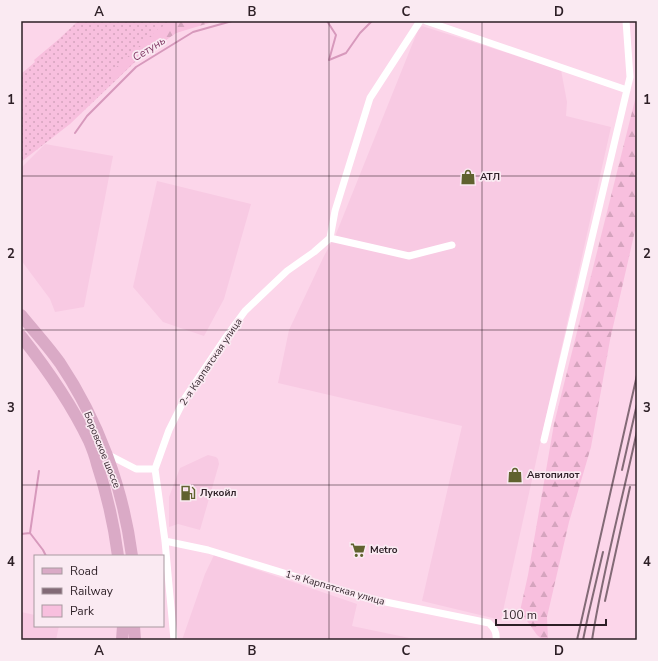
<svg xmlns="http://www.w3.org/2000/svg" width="658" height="661" viewBox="0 0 658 661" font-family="'Nunito Sans',sans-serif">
<defs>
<pattern id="green-dots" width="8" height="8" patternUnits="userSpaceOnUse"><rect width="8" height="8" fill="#f8bfde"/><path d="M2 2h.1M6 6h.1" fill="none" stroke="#d5a4be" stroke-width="1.8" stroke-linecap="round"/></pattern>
<pattern id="forest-firs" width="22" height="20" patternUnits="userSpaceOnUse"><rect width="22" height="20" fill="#f8bfde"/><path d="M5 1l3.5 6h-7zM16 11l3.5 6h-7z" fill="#d5a4be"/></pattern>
</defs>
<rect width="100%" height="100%" fill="#fcd6ea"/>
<path fill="#f8cae3" d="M 422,26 L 561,70 L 567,102 L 566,116 L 611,127 L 539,448 L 501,620 L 422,601 L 462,426 L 278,383 L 289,330 L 324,256 L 336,234 L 418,30 Z
M 45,144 L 113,156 L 84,307 L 55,312 L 50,299 L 21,260 L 21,168 Z
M 157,181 L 251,204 L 224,299 L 204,336 L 163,322 L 133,287 Z
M 208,455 L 216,457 L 218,459 L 219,464 L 200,530 L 178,524 L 169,527 L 169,497 L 180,468 Z
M 214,555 L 357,604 L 352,626 L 419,640 L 182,640 L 205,574 Z
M 21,612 L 35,615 L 35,626 L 59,626 L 56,640 L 21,640 Z"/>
<path fill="url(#green-dots)" d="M 78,21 L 209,21 L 176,33 L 135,62 L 70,124 L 21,162 L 21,74 L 35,62 L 34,60 L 59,39 Z"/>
<path fill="url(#forest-firs)" d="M 176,21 L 216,21 L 176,33 L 134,62 L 117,79 L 109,74 L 159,28 Z
M 637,92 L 637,222 L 610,340 L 591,447 L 569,522 L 547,617 L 548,640 C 543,640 540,638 537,635 L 520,611 L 528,575 L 554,424 Z"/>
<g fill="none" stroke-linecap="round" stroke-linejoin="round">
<path stroke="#d799bc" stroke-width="2" d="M 327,21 L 336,35 L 329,60 L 346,53 L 360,33 L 372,21
M 75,133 L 87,116 L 136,67 L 193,32 L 232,21
M 30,533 L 43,550 L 46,556
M 21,534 L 30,533 L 39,471"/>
<path stroke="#fff" stroke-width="7" d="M 426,21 L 627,90
M 330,238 L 335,211 L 370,98 L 420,21
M 330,238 L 409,256 L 452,245
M 544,440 L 630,77 L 626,21
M 107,454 L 136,469 L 155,469
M 165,541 L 208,550 L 366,598 L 489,623 C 494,628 497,632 496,640
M 174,640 L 165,541 L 155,469 L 169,430 L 185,398 L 226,337 L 245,311 L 287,271 L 314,252 L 330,238"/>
<path stroke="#daaac6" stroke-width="12" d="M 21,315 C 34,331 48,346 60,363 C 98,420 123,487 132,556
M 21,336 C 47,369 71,403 89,441 C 92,448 95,456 97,464 C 107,494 114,525 118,556
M 134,626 L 135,640
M 122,640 L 123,626"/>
<path stroke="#826a76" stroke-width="2" d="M 622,470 L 637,404
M 605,601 L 630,487
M 577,640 L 637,375
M 583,640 L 588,616 L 603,552
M 592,640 C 603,570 622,501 637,431"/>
</g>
<path fill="none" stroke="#2d1f26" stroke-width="1" stroke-opacity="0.55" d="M 176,21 L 176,640M 329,21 L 329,640M 482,21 L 482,640M 21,176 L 637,176M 21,330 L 637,330M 21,485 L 637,485"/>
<defs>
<g id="shop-bare" transform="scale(1.2)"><path d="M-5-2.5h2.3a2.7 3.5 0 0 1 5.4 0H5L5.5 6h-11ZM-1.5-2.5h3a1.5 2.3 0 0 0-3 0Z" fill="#60622f" stroke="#faeaf2" stroke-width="2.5" paint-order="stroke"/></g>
<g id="fuel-bare" transform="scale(1.2)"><path d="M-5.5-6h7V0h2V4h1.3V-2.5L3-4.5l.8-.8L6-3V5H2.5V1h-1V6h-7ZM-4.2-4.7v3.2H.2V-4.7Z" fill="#60622f" stroke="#faeaf2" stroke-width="2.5" paint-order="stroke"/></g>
<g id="supermarket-bare" transform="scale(1.2)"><path d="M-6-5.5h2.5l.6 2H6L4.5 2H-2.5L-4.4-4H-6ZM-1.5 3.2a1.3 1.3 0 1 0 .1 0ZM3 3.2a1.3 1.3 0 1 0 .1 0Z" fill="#60622f" stroke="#faeaf2" stroke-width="2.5" paint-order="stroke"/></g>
</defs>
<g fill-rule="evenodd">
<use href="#shop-bare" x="468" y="177"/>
<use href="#shop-bare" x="515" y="475"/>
<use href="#fuel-bare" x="188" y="493"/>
<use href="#supermarket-bare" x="358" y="550"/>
</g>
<g text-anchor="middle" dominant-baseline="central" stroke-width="3.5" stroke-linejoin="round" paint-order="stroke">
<g font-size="10" font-weight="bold" fill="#2d1f26" stroke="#faeaf2" text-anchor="start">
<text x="480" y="177">АТЛ</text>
<text x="527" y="475">Автопилот</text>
<text x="200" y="493">Лукойл</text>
<text x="370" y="550">Metro</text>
</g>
<g font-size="10" fill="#2d1f26" stroke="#faeaf2">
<text transform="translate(211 362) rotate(-56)">2-я Карпатская улица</text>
<text transform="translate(102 450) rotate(68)">Боровское шоссе</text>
<text transform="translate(335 588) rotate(16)">1-я Карпатская улица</text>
</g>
<g font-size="11" font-style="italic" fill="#7d3461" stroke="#faeaf2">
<text transform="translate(149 49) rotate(-32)">Сетунь</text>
</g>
</g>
<rect width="658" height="661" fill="none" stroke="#faeaf2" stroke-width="44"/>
<rect x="34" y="555" width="130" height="72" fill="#faeaf2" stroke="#a899a0"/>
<rect x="42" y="568" width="20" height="6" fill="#daaac6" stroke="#a899a0"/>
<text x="70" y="575" font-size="12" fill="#2d1f26">Road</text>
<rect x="42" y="588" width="20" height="6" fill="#826a76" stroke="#a899a0"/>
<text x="70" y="595" font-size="12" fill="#2d1f26">Railway</text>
<rect x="42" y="605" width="20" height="12" fill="#f8bfde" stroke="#a899a0"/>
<text x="70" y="615" font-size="12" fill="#2d1f26">Park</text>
<path d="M496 619v6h110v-6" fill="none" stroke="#2d1f26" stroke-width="2"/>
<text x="502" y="619" font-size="12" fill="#2d1f26" stroke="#faeaf2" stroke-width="3" paint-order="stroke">100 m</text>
<rect x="22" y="22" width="614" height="617" fill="none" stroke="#2d1f26" stroke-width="1.5"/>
<g font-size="13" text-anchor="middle" font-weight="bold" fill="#2d1f26">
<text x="99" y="16">A</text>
<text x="252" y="16">B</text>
<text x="406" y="16">C</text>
<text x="559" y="16">D</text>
<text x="11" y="104">1</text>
<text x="647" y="104">1</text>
<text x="11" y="258">2</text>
<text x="647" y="258">2</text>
<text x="11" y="412">3</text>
<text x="647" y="412">3</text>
<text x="11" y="566">4</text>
<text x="647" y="566">4</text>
<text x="99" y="655">A</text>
<text x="252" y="655">B</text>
<text x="406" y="655">C</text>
<text x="559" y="655">D</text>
</g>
</svg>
